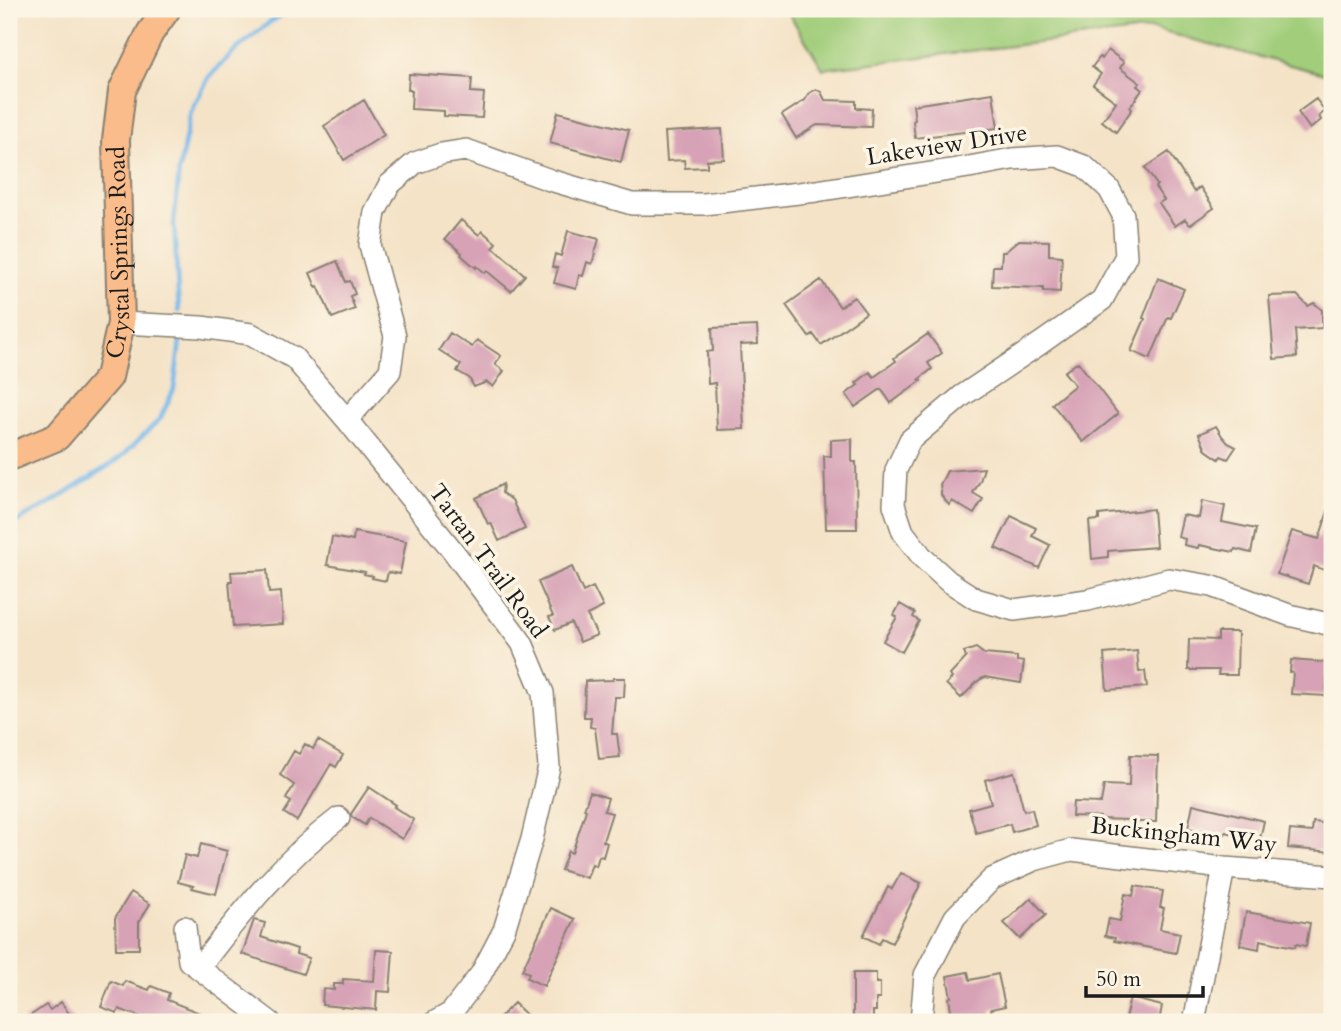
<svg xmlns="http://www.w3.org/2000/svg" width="1341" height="1031" viewBox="0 0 1341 1031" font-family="Cardo,serif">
<rect width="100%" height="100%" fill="#fcf5e5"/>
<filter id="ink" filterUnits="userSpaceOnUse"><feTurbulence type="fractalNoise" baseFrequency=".0143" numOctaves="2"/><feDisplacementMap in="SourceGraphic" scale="14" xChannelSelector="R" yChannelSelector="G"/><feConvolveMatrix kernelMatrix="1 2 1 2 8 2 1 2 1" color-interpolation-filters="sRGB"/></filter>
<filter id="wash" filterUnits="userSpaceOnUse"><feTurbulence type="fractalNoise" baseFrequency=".00686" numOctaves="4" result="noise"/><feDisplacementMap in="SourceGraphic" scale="28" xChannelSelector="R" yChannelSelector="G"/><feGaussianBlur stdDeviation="1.57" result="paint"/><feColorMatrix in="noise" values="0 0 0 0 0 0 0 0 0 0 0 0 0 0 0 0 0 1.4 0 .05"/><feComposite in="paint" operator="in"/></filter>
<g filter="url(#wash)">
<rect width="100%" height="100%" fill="#f4e3c7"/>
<path fill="#a2ce7b" stroke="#5f754c" stroke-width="2" d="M 786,9 L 1332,9 L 1332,76 L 1152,29 L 823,69 Z"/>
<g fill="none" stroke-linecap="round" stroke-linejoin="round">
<path stroke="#75b7ea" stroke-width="4.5" d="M 179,311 L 174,223 L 179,170 L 191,111 L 209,77 L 232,53 L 270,22 L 293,9
M 9,526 L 55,500 L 119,459 L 160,419 L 174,389 L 180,341"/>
</g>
<g id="blocks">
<path fill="#d7a1b6" d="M 1108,50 L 1124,62 L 1120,68 L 1140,83 L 1137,86 L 1142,90 L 1130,107 L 1132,109 L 1116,132 L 1102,121 L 1116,102 L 1093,85 L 1101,74 L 1092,67 L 1100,57 L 1102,59 Z
M 409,74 L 472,78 L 471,92 L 484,93 L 482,118 L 444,116 L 444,111 L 411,109 L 412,90 L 408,90 Z
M 816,89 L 821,92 L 825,100 L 856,101 L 856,108 L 872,109 L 871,127 L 817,125 L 796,138 L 782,115 L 805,100 L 808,94 Z
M 993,93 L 998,128 L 915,138 L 913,121 L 915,120 L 913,105 Z
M 1316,99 L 1325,111 L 1319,116 L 1321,120 L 1310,129 L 1298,112 Z
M 364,100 L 384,135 L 344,160 L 324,126 Z
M 558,112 L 629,130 L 621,162 L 550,143 Z
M 722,129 L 724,159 L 707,160 L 707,167 L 685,168 L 684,160 L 667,161 L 665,132 Z
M 1169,152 L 1194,192 L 1200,187 L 1214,208 L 1190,225 L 1185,219 L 1175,226 L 1159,203 L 1164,200 L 1155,187 L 1157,185 L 1145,168 Z
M 461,220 L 479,235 L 482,231 L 496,243 L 493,247 L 525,275 L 511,291 L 487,271 L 485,273 L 477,266 L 476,268 L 461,255 L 462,253 L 445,239 Z
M 568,231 L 599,239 L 592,264 L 587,262 L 583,276 L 579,275 L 576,289 L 554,283 L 558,268 L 552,267 L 555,254 L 561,256 Z
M 1019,240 L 1049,241 L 1049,255 L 1062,256 L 1060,292 L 1043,291 L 1043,288 L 992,286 L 993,266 L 1001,266 L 1002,252 L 1005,252 Z
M 337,261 L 346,282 L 350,281 L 355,294 L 350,296 L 355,309 L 332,318 L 318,286 L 316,287 L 310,273 Z
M 1158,278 L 1184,289 L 1171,318 L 1168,317 L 1150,359 L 1131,351 L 1145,319 L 1143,318 Z
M 821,280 L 840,307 L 854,297 L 866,313 L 821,345 L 813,334 L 809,337 L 786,305 Z
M 1297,295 L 1308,306 L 1314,303 L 1322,310 L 1322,328 L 1295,330 L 1297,357 L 1274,359 L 1269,296 Z
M 757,326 L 758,344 L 740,345 L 744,429 L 717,430 L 715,383 L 708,384 L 707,352 L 713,351 L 712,328 Z
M 450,333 L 472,347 L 477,340 L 501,356 L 495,364 L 504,371 L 493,387 L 487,382 L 474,387 L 469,378 L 457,371 L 461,365 L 439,350 Z
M 928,334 L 942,353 L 928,363 L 932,369 L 919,379 L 921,381 L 891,403 L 881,389 L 855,407 L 846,394 L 858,385 L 856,383 L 870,372 L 874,377 L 896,361 L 894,358 Z
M 1078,362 L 1118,414 L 1083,442 L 1052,404 L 1075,385 L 1064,372 Z
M 1216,426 L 1222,436 L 1228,443 L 1236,447 L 1228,459 L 1221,456 L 1219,459 L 1206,450 L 1199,434 Z
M 852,439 L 852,462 L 856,462 L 857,529 L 826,529 L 824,456 L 831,456 L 831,440 Z
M 984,468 L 980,481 L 973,493 L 983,499 L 974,514 L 952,501 L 949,505 L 941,495 L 941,490 L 940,485 L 947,471 Z
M 503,484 L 502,493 L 512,500 L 525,529 L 499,541 L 491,523 L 488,524 L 476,498 Z
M 1202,501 L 1225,506 L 1222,522 L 1256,529 L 1251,553 L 1235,549 L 1234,552 L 1199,545 L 1198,548 L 1184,545 L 1185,539 L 1178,537 L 1183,515 L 1199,518 Z
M 1330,505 L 1332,506 L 1332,573 L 1314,566 L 1308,584 L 1277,574 L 1292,531 L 1319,539 Z
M 1153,509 L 1156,547 L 1108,551 L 1108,557 L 1092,559 L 1089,521 L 1099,520 L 1099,515 Z
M 1011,516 L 1036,528 L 1032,536 L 1050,545 L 1039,568 L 995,548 Z
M 354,532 L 406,541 L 400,574 L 388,572 L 386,581 L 372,578 L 373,576 L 364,574 L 365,572 L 327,565 L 332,537 L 353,541 Z
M 572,567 L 583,592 L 593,587 L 603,607 L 587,615 L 597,635 L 580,642 L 571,623 L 555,630 L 549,617 L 553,616 L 538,582 Z
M 267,570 L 269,593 L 281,592 L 283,624 L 233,627 L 229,581 L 232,581 L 231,572 Z
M 900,604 L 915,613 L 913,617 L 919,621 L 902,652 L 883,641 L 897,617 L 894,615 Z
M 1218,632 L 1238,632 L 1237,675 L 1218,675 L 1219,670 L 1188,670 L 1189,639 L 1218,640 Z
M 976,648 L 984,654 L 1017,657 L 1017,661 L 1024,662 L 1021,683 L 985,677 L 979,680 L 961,698 L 946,684 L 952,678 L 950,675 L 966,658 L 964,652 Z
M 1137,651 L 1139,672 L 1145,671 L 1147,687 L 1107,690 L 1104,654 Z
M 1291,660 L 1328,663 L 1326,696 L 1291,694 L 1293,673 L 1290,672 Z
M 613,678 L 625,678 L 624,697 L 615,697 L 612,734 L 617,734 L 620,757 L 599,759 L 595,728 L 590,727 L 591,717 L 584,717 L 585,681 L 613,680 Z
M 318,740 L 343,755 L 336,767 L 331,764 L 297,821 L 284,813 L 291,802 L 286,799 L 294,785 L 280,775 L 294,751 L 299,754 L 305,744 L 313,749 Z
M 1130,755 L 1158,756 L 1156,822 L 1128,822 L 1128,820 L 1100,819 L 1100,817 L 1072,816 L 1073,802 L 1101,803 L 1104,785 L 1129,786 Z
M 1014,772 L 1024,811 L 1032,809 L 1036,825 L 1012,832 L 1010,824 L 976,833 L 969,809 L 991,803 L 985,780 Z
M 369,787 L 396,805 L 394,807 L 414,820 L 402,839 L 369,818 L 365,825 L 352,817 L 351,814 Z
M 590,792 L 608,798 L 604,811 L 612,813 L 603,841 L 607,843 L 603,857 L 599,856 L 596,866 L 592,864 L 587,878 L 561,870 L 568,851 L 572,853 L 586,810 L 584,809 Z
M 1193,804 L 1264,821 L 1260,839 L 1225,832 L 1224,835 L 1188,828 Z
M 1313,822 L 1332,824 L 1332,852 L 1288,848 L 1290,830 L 1312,832 Z
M 201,844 L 227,851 L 216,894 L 192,888 L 193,886 L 178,882 L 185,855 L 197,858 Z
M 901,873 L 921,883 L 892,943 L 882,938 L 879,944 L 863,936 L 888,887 L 892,889 Z
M 1135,886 L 1163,891 L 1160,908 L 1164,908 L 1160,929 L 1180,933 L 1176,953 L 1114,941 L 1115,938 L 1105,936 L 1109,919 L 1120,921 L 1125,894 L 1133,896 Z
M 131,892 L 150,904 L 139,922 L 139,949 L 116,949 L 115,918 Z
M 1031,898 L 1046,915 L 1020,939 L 1004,923 Z
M 551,908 L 575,919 L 544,986 L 527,978 L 529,973 L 522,970 Z
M 1246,912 L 1310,923 L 1306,946 L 1296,944 L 1295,947 L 1260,940 L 1259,949 L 1240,945 Z
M 254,920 L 265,923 L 261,937 L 297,949 L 296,954 L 309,958 L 303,974 L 242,954 Z
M 376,950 L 393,951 L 390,992 L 377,991 L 376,1010 L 322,1005 L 323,989 L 334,990 L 334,984 L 343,984 L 343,979 L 374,981 Z
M 968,972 L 970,980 L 998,974 L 1005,1006 L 991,1009 L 994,1022 L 953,1022 L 949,998 L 951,997 L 947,976 Z
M 853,973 L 876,973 L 876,983 L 880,983 L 880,999 L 876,999 L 876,1011 L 873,1011 L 873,1022 L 853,1022 Z
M 111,981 L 123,986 L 125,981 L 149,990 L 151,986 L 169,993 L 167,1000 L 222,1022 L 154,1022 L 119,1009 L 117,1013 L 101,1007 Z
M 1130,998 L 1162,1006 L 1159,1022 L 1124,1022 Z
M 61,1002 L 75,1022 L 21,1022 L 46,1005 L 50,1010 Z
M 514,1003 L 534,1022 L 495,1022 Z"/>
</g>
</g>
<g filter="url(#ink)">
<use href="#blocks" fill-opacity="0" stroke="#888072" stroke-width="2"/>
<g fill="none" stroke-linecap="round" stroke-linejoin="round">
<g stroke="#888072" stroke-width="24">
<path id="minor" d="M 121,323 L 201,327 L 251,334 L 294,358 L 347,420 L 453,551 L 522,643 L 543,693 L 549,767 L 532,839 L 504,930 L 481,974 L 451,1013 L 435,1022
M 347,420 L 390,371 L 395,336 L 370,245 L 375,212 L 389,185 L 415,163 L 441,154 L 466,150 L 550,180 L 632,204 L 704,204 L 816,191 L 969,167 L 1012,159 L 1057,156 L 1084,166 L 1109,189 L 1123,215 L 1126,256 L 1102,300 L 1041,343 L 962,396 L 910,440 L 896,470 L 894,505 L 903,532 L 923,558 L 948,581 L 976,599 L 1014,610 L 1088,600 L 1169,579 L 1211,586 L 1289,615 L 1332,625
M 185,927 L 189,961 L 270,1022
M 199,968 C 241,913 283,860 339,818
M 921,1022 L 925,975 L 955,917 L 992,879 L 1034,860 L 1071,850 L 1224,868 L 1332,876
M 1194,1022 L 1224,868"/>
</g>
<g stroke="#888072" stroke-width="30">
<g id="major">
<path id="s1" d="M 9,457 L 57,437 L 109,377 L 121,323 L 116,140 L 122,91 L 150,33 L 167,9"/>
</g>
</g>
<use href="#minor" stroke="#fff" stroke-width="21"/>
<use href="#major" stroke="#f9bc8a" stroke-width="26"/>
</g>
</g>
<g text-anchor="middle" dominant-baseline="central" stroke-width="7" stroke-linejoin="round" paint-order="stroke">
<g font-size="24" fill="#1c1c1c" stroke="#fcf5e5">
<text transform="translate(947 145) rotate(-9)">Lakeview Drive</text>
<text stroke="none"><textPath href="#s1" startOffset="257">Crystal Springs Road</textPath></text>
<text transform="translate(488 561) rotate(54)">Tartan Trail Road</text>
<text transform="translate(1184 835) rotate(6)">Buckingham Way</text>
</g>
</g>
<rect width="1341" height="1031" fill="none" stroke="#fcf5e5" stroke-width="35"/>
<path d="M1086 986v10h117v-10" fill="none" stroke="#1c1c1c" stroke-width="3.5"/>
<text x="1096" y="986" font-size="21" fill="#1c1c1c" stroke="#fcf5e5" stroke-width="5" paint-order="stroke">50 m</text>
</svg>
